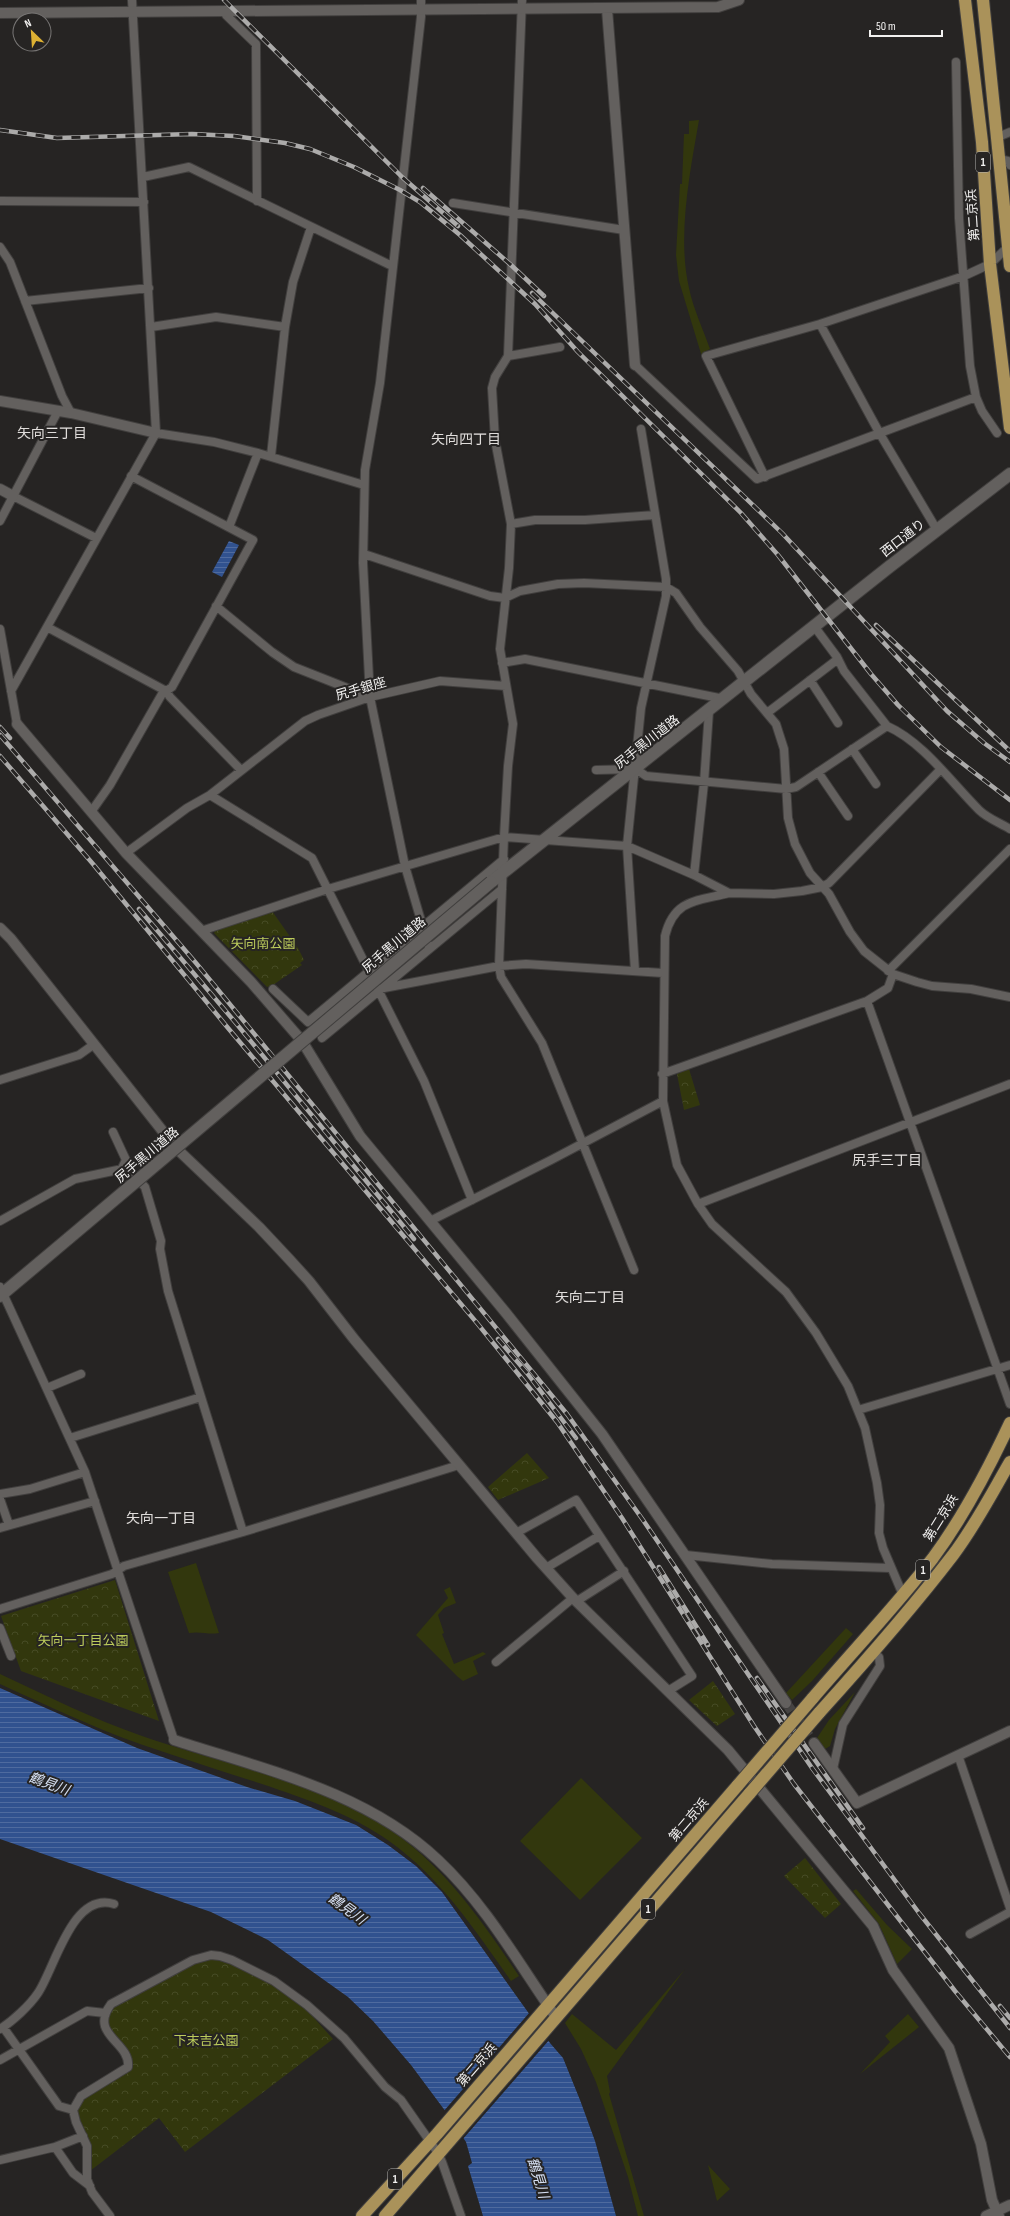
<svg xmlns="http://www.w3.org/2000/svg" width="1010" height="2216" viewBox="0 0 1010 2216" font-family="'Sofia Sans Condensed','Noto Sans JP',sans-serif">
<defs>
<pattern id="forest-crowns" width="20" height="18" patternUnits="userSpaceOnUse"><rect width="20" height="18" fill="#32370d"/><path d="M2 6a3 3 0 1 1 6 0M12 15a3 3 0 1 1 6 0" fill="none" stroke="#464b25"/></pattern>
<pattern id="water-rules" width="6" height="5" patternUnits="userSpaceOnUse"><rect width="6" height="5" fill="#31528f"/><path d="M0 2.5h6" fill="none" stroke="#4f6b9f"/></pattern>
</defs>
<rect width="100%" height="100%" fill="#262423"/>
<path fill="#32370d" d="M 699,120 C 690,172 677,236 689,288 C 693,308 703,329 710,349 L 706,351 L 706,353 L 702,357 L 679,281 L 676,255 L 680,184 L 682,184 L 684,134 L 689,134 L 689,121 Z
M 196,1563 L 219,1633 C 208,1635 201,1631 189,1633 L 168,1572 Z
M 450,1587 L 456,1603 L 444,1608 L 438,1615 L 444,1633 L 442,1634 L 454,1664 L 483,1652 L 486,1654 L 473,1661 L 478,1674 L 463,1681 L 458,1677 L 416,1635 L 448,1598 L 444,1590 Z
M 846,1628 L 853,1634 L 812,1681 L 792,1700 L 786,1693 Z
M 0,1674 C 47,1696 93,1719 142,1736 C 227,1766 321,1781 396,1834 C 448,1871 484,1924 519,1976 L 511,1981 C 475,1930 441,1878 389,1841 C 351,1814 306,1799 262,1784 C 221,1771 181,1758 140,1744 C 92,1727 46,1705 0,1684 Z
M 855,1692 L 835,1729 L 830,1746 L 825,1749 L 817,1738 L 829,1720 Z
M 581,1778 L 642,1838 L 580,1900 L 520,1841 Z
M 856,1889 L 887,1925 L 912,1949 L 897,1964 L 879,1924 L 853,1891 Z
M 685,1969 L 607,2076 L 610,2092 L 609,2094 L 644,2216 L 638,2216 L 628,2177 L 596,2082 L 581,2049 L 565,2023 L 572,2014 L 616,2050 Z
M 908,2014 L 919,2027 L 860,2074 L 890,2042 L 885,2036 Z
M 708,2165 L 730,2189 L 717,2201 Z"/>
<path fill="url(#forest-crowns)" d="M 272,911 L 298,948 L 304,960 L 300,963 L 302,965 L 273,985 L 267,987 L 214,933 L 215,931 Z
M 689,1069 L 700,1105 L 684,1110 L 677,1074 Z
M 527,1453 L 549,1478 L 498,1500 L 488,1487 Z
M 115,1580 L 159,1721 L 21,1671 L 1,1616 Z
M 713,1681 L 735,1714 L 717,1726 L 689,1700 Z
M 805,1858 L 841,1904 L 825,1918 L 784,1876 Z
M 204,1958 L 220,1958 L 272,1984 L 304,2007 L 333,2039 L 185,2152 L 159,2118 L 90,2171 C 90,2159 92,2146 87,2134 C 83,2126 75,2119 77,2109 C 84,2083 128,2086 132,2061 C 125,2037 98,2033 113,2005 Z"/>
<path fill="url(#water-rules)" d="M 229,541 L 239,545 L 222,577 L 212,572 Z
M 0,1688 L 137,1748 L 247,1787 L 295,1801 L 356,1825 L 388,1845 L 416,1866 L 442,1892 L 550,2043 L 563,2058 L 580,2100 L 595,2141 L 616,2216 L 483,2216 L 468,2166 L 472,2163 L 466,2142 L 446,2112 L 411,2065 L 373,2021 L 348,1997 L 268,1940 L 211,1912 L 0,1839 Z"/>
<path fill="#262423" d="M 530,2012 L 550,2039 L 462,2140 L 443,2112 Z"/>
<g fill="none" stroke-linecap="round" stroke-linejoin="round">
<path stroke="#454342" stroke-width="10" stroke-dasharray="10 5" stroke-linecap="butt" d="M 786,1703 L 814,1743"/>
<g stroke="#413f3e" stroke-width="10">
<path id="minor" d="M 421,0 L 421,17 L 380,383 L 365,470 L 363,563 L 370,697 L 405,866 L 429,948
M 522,0 L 508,356 L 495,377 L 492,388 L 495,440 L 511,524 L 509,568 L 500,649 L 513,724 L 508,766 L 504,837 L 499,966 L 501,977 L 542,1043 L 634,1270
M 226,12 L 226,15 L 256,44 L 257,201
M 956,62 L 959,218 L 970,366 L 976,397 L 982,411 L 997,433
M 998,137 L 1010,132
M 999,159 L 1008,161 L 1010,165
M 143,177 L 189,167 L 392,266
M 0,201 L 144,202
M 453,203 L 624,230
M 0,247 L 10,262 L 62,396 L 71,413
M 25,301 L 149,288
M 820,324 L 880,434 L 937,530
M 151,327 L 216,317 L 285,327
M 508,356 L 560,347
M 635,365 L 757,479 L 976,397
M 156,433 L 214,442 L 258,453 L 364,485
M 271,456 L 285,327 L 293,282 L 311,227
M 765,477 L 706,356 L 820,324 L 964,276 L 990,264 L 1010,245
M 13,496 L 96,538
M 0,521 L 58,411
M 511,524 L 535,520 L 585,520 L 655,515
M 229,527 L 258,453
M 364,554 L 490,596 L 505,598 L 520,591 L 558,584 L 584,583 L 666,587 L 676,593 L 700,627 L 738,671 L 751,694 L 776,724 L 784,749 L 788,818 L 795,844 L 810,873 L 829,894 L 850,932 L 864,951 L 893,974 L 917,982 L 932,986 L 971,989 L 1010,997
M 216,606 L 272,652 L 294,667 L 370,697
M 814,626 L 837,657 L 844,671 L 887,726
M 47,627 L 166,691 L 170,697 L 241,770
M 0,629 L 17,724
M 502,663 L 525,659 L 724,699
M 810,680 L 838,723
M 11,691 L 156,433 L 132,0
M 767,713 L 838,659
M 852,749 L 876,784
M 596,770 L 636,769 L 646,776 L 786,789 L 796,787 L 887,726 C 923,742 951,782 979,810 C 987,818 1000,823 1010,829
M 818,772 L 848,816
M 210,795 L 312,858 L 424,1081 L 472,1200
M 91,812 L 110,785 L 162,694 L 172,687 L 253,540 L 131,476
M 126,853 L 187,808 L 210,795 L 305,721 L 318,715 L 370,697 L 440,681 L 506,686
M 694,875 L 704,783 L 709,711
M 729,893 C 697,901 674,899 665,936 L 663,1101 L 677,1165 L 698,1204 L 712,1224 L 786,1292 L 816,1333 L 848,1386 L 865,1428 L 877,1483 L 880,1505 L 879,1533 L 883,1548 L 903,1595
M 201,931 L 328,889 L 504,837 L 627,846 L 694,875 L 729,893 L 774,894 L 802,891 L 822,887 L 829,883 L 941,769
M 635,971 L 627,846 L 641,708 L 666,596 L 666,579 L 641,429
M 888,971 L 1010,849
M 384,988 L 499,966 L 526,964 L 663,973
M 273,989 L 308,1022 L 504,859
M 867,1001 L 1010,1404
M 322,1038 L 502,889
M 662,1074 L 867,1001 L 888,988 L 893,974
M 0,1080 L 79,1055 L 93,1045
M 113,1132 L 126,1160 L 122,1168
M 698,1204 L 1010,1084
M 0,1221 L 75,1179 L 127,1168 L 145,1187 L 161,1241 L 160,1249 L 168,1291 L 243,1532
M 430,1221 L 551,1160 L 663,1101
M 0,1287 L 85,1472 L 174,1740
M 47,1388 L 81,1374
M 858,1410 L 1010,1365
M 70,1438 L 201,1397
M 0,1494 L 30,1489 L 85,1472
M 0,1499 L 9,1525
M 0,1528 L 95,1501
M 516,1533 L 576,1500 L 692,1676 L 668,1691
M 686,1555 L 772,1564 L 890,1568
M 546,1568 L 599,1536
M 577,1601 L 624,1571
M 0,1609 L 112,1574 L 124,1566 L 243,1532 L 459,1465
M 0,1628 L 11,1656
M 496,1662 L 573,1598
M 958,1755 L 1010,1908
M 833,1769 L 843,1724 L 880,1666 L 879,1657 L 873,1652
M 970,1934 L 1010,1912
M 3,2027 L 59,2106 L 73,2110 L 76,2122 L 87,2146 L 87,2179 L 92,2192 L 110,2216
M 0,2029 C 13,2021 30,2005 38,1993 C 55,1968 72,1891 114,1904
M 0,2060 L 87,2011 L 105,2013
M 73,2110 L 81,2096 L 128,2067 C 131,2042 88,2035 111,2004 L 193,1960 L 211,1955 L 220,1956 L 232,1960 L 274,1981 L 307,2005 L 344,2038 L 385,2087 L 401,2100 L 438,2153 L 442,2162 L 461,2216
M 55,2147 L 73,2173 L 90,2186
M 0,2160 L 55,2147 L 83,2136"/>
</g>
<g stroke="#413f3e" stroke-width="12">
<path id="tertiary" d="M 607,9 L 635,365
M 0,13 L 718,7 L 739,0
M 0,401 L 71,413 L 156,433
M 0,489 L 13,496
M 17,724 L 126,853 L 251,982 L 302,1041 L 360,1136 L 506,1313 L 602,1434 L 786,1703
M 0,928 L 11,939 L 176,1148 L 259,1227 L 289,1259 L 309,1281 L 354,1339 L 537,1558 L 573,1598 L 728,1750 L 873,1926 L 893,1970 L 949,2048 L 981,2144 L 992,2200 L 999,2216
M 174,1740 C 266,1770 366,1792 438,1860 C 486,1905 519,1964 556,2017
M 814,1743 L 857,1803 L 1010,1731
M 986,2216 L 1010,2205"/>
</g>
<g stroke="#413f3e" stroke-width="14">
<path id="secondary" d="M 491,882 L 889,567 L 1010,474
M 0,1296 L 69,1238"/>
</g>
<g stroke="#413f3e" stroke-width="14">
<path id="trunk" d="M 965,0 L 982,142 L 990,264 L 1010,428
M 983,0 L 1010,266
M 812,1699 C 852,1652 895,1607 933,1558 C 964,1516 988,1470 1010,1423
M 819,1713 C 865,1662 911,1610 953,1555 C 975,1526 992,1493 1010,1462
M 362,2216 L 437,2134 L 738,1785
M 385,2216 L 750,1793"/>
</g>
<use href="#minor" stroke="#63605e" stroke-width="8"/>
<use href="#tertiary" stroke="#63605e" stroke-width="10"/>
<use href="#secondary" stroke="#63605e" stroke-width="12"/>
<use href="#trunk" stroke="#aa925a" stroke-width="12"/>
<g stroke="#acabaa" stroke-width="4.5">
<path id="rail" d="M 224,0 L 402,177 L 458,226
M 0,130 L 57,138 L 192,134 L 234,136 L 285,143 L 310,149 L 354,167 L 400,190 L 420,202 L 460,235 L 535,304 L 578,352 L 741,513 L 778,555 L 871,674 L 898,705 L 941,747 L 1010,800
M 423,188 L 511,265 L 544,296
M 532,293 L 782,533 L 947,711 L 984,743 L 1010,762
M 876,625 L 1010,751
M 0,727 L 10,738
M 0,735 L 196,963 L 567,1414 L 643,1520 L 812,1768 L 919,1913 L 1010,2028
M 0,756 L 93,864 L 228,1028 L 477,1323 L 557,1422 L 622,1518 L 754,1726 L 794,1784 L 955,1991 L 1010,2057
M 139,909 L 235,1022 L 414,1239
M 498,1339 L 527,1373 L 576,1438
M 659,1567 L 708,1645
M 757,1678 L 863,1828
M 1000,2006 L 1010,2018"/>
</g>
<use href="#rail" stroke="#262423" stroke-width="3" stroke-dasharray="9" stroke-linecap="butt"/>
<g stroke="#413f3e" stroke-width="14" stroke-linecap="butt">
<path id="secondary-bridge" d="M 69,1238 L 491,882"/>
</g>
<g stroke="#413f3e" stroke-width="14" stroke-linecap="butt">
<path id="trunk-bridge" d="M 738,1785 L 812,1699
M 750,1793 L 819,1713"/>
</g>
<use href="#secondary-bridge" stroke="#63605e" stroke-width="12"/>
<use href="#trunk-bridge" stroke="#aa925a" stroke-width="12"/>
</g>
<g text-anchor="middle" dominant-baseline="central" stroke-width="4" stroke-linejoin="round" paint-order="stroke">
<g fill="#262423" stroke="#b5b4b2" stroke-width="1">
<rect x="976" y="152" width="14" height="20" rx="3"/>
<rect x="916" y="1560" width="14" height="20" rx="3"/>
<rect x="641" y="1899" width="14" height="20" rx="3"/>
<rect x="388" y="2169" width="14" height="20" rx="3"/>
</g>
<g font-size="12" font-weight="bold" fill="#f2f1f0">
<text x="983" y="162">1</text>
<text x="923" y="1570">1</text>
<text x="648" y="1909">1</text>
<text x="395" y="2179">1</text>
</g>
<g font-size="13" fill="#f2f1f0" stroke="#262423">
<text transform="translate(973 215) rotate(-94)">第二京浜</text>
<text transform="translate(903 538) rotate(-38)">西口通り</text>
<text transform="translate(361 689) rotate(-16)">尻手銀座</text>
<text transform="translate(647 742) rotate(-38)">尻手黒川道路</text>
<text transform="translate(394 945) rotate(-40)">尻手黒川道路</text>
<text transform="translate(147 1155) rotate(-40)">尻手黒川道路</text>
<text transform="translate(941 1518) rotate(-58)">第二京浜</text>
<text transform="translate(689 1820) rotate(-49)">第二京浜</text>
<text transform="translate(477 2065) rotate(-49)">第二京浜</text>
</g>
<g font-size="13" fill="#bccb5b" stroke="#262423">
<text x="263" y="944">矢向南公園</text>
<text x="83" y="1641">矢向一丁目公園</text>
<text x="206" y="2041">下末吉公園</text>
</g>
<g font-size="14" fill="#e0dddb" stroke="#262423">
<text x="52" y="433">矢向三丁目</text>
<text x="466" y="439">矢向四丁目</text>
<text x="887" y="1160">尻手三丁目</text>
<text x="590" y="1297">矢向二丁目</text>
<text x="161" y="1518">矢向一丁目</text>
</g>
<g font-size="14" font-style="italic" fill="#d6e0f3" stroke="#262423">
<text transform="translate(49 1784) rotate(20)">鶴見川</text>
<text transform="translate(347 1909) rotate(36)">鶴見川</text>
<text transform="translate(538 2178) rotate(73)">鶴見川</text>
</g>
</g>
<g transform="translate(32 32) rotate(335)"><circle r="19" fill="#262423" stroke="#787675"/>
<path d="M0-3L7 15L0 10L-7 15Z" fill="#ddb133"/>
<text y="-6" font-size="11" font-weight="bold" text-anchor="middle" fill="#f2f1f0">N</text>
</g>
<path d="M870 30v6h72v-6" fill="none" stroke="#f2f1f0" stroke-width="2"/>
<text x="876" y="30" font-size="12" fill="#f2f1f0" stroke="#262423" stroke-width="3" paint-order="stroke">50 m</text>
</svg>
